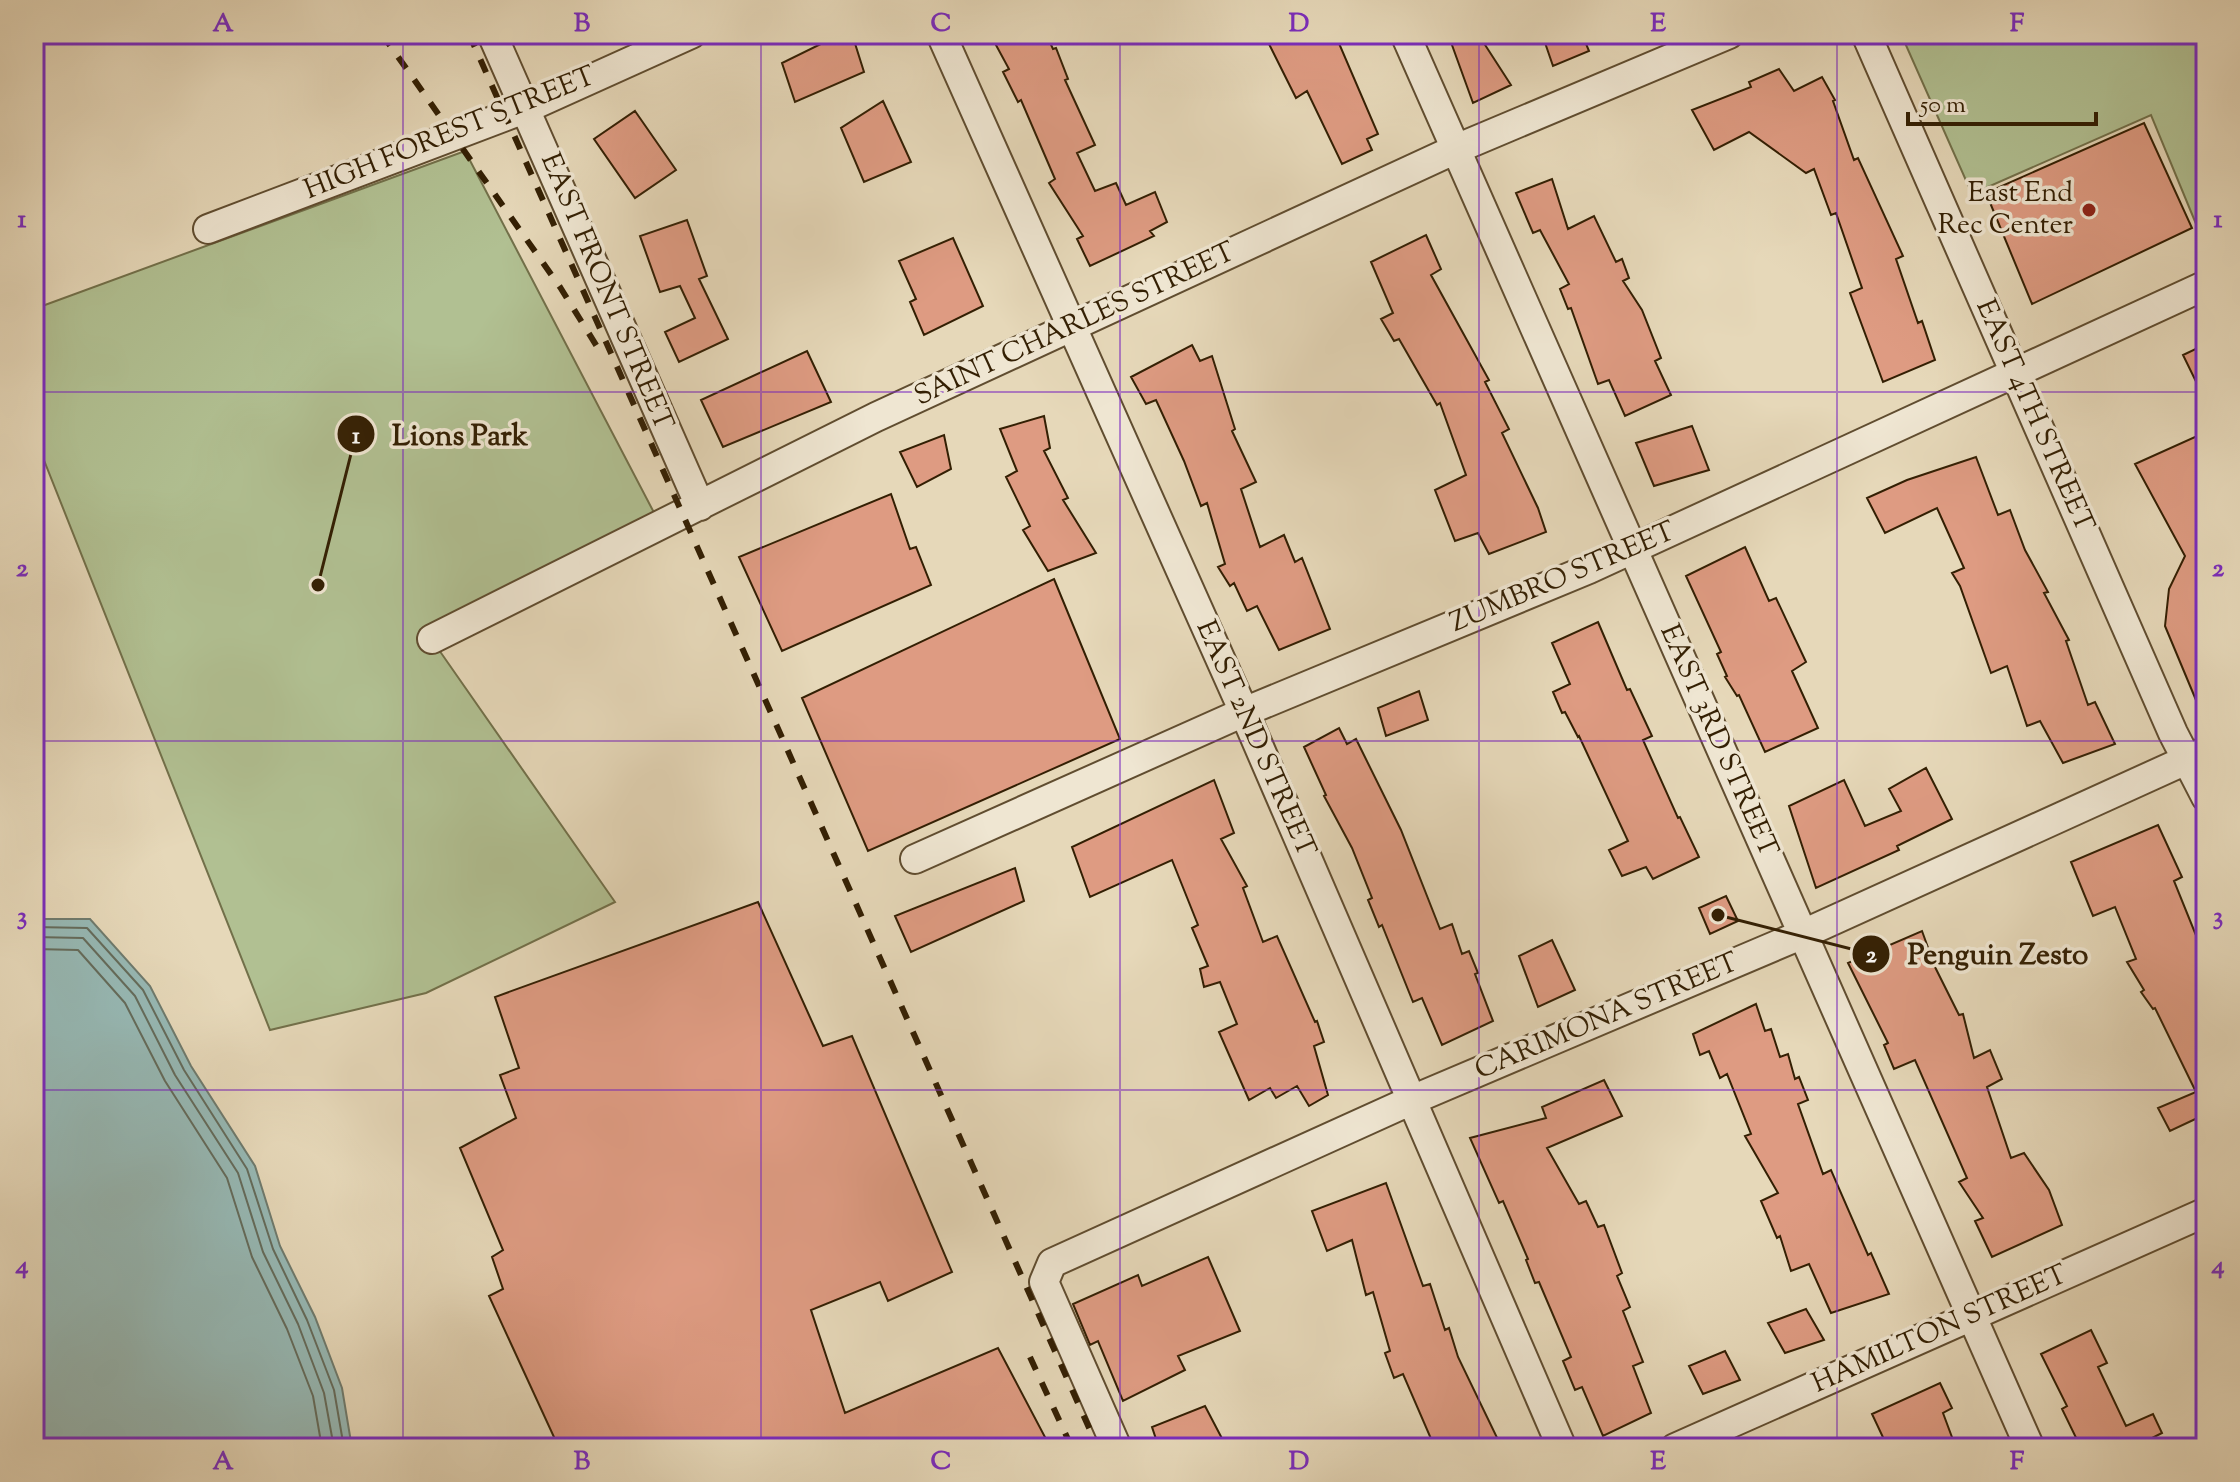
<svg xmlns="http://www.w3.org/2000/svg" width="2240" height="1482" viewBox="0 0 2240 1482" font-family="'Sorts Mill Goudy',serif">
<rect width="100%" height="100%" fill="#e6d8b9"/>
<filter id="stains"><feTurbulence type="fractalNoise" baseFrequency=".0025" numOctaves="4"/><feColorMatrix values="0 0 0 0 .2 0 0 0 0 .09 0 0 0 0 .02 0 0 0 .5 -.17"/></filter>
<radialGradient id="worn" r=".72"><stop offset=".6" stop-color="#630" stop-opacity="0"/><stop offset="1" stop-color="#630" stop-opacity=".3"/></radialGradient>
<path fill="#b1c092" stroke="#72704a" stroke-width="2" d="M 1901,34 L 2206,34 L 2206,248 L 2151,115 L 1972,194 Z
M 465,151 L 661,526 L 432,640 L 615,902 L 426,993 L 270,1030 L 34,435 L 34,309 Z"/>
<path fill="#97b9b5" stroke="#6f7b6e" stroke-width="2" d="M 34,919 L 90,919 L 150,986 L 191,1066 L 255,1166 L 280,1246 L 315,1317 L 342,1388 L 352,1448 L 34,1448 Z"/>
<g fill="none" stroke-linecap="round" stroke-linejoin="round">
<path stroke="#656c5c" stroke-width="2" d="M 34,927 L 87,928 L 143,990 L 184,1070 L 247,1169 L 273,1249 L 307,1320 L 334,1390 L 344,1448
M 34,937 L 83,938 L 135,996 L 175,1075 L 238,1173 L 263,1252 L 298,1324 L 324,1393 L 334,1448
M 34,949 L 78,950 L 125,1003 L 165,1081 L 227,1178 L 252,1257 L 287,1329 L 313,1396 L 322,1448"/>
</g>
<path fill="#de9b82" stroke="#331f03" stroke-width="2" d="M 841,34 L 852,34 L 864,72 L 795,102 L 782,63 Z
M 990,34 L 1046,34 L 1053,49 L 1056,48 L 1068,79 L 1065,80 L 1095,145 L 1077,153 L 1095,191 L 1116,183 L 1126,205 L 1155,192 L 1167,222 L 1150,231 L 1154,236 L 1090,266 L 1077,239 L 1083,236 L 1049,183 L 1055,179 L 1021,100 L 1018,102 L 1003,72 L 1009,69 Z
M 1264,34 L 1335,34 L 1378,134 L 1367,139 L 1372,150 L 1342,164 L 1307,91 L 1296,98 Z
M 1448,34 L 1478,34 L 1511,85 L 1473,103 Z
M 1542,34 L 1582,34 L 1589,51 L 1553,66 Z
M 1779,69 L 1794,91 L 1822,77 L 1835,100 L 1833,101 L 1854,160 L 1858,158 L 1903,256 L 1896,259 L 1918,323 L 1922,321 L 1935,360 L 1883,382 L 1850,293 L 1862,288 L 1836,213 L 1831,215 L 1814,169 L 1806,173 L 1749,132 L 1714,150 L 1692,110 L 1751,87 L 1749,82 Z
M 883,101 L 911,162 L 864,182 L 841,128 Z
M 635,111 L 676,170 L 635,198 L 594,139 Z
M 2144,123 L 2192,228 L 2032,304 L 1986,193 Z
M 1552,179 L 1568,229 L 1594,216 L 1616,262 L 1622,259 L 1629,278 L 1623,281 L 1642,310 L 1661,358 L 1655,361 L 1671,395 L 1625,416 L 1609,380 L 1598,384 L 1571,308 L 1568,309 L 1560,289 L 1569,284 L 1540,230 L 1533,233 L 1516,193 Z
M 687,220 L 707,276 L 699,279 L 728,339 L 679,362 L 665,332 L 695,318 L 680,286 L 660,292 L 640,236 Z
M 1426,235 L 1441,269 L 1431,275 L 1489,380 L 1485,382 L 1509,429 L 1502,433 L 1538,508 L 1546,532 L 1489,554 L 1478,533 L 1455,541 L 1435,490 L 1466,475 L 1440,403 L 1437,405 L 1399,339 L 1394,341 L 1381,319 L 1393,313 L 1371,262 Z
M 953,238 L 983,306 L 924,335 L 910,302 L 916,299 L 899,261 Z
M 2206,344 L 2206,402 L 2183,355 Z
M 1192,345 L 1200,361 L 1212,356 L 1235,429 L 1232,431 L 1256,482 L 1241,489 L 1260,547 L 1284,535 L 1295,562 L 1302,558 L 1330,629 L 1279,650 L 1257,606 L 1247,611 L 1234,583 L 1230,586 L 1218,567 L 1225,564 L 1207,503 L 1201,506 L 1184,461 L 1156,400 L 1146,404 L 1131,377 Z
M 807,351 L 831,402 L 723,447 L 701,400 Z
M 1044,416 L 1050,448 L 1044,451 L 1068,498 L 1063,500 L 1096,553 L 1048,571 L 1023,530 L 1030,526 L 1006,477 L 1017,471 L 1000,429 Z
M 1692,426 L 1709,470 L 1654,486 L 1636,443 Z
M 2206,432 L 2206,724 L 2165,626 L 2169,589 L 2185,556 L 2135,464 Z
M 944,435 L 951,469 L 917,487 L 900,452 Z
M 1976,457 L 1998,515 L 2010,510 L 2025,550 L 2048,592 L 2044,593 L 2069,640 L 2066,641 L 2088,705 L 2095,702 L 2115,744 L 2063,763 L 2040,721 L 2027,726 L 2007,666 L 1991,673 L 1960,586 L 1952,573 L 1964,568 L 1937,508 L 1885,533 L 1867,498 L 1907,480 Z
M 891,494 L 910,549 L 916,547 L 931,585 L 782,651 L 739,557 Z
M 1745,547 L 1769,601 L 1776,598 L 1806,662 L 1792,671 L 1818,728 L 1765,752 L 1739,695 L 1737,696 L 1725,677 L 1727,676 L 1717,654 L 1721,652 L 1686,576 Z
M 1054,579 L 1120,739 L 868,851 L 802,698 Z
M 1598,622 L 1627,690 L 1630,689 L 1652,736 L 1643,740 L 1678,818 L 1680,817 L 1699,857 L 1653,879 L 1646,867 L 1622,876 L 1609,850 L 1628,841 L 1579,736 L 1578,737 L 1565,712 L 1562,713 L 1553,692 L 1570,684 L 1552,643 Z
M 1419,691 L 1428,720 L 1386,736 L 1378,708 Z
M 1339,728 L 1347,744 L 1356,739 L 1401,830 L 1440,929 L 1452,924 L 1462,954 L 1469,951 L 1478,973 L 1475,974 L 1493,1021 L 1442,1045 L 1422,998 L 1413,1002 L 1382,925 L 1379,927 L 1368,900 L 1372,898 L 1352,848 L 1324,796 L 1326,795 L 1304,747 Z
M 1926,768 L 1952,819 L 1897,846 L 1899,850 L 1816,888 L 1789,806 L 1844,780 L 1865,826 L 1901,811 L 1889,789 Z
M 1214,780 L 1234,833 L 1221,839 L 1247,886 L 1243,888 L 1263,942 L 1277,936 L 1315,1022 L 1317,1021 L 1324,1042 L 1314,1046 L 1328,1095 L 1309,1106 L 1297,1086 L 1276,1098 L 1270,1088 L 1249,1100 L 1219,1032 L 1237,1024 L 1220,982 L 1204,987 L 1200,969 L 1208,966 L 1192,928 L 1198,925 L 1172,860 L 1090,897 L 1072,847 Z
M 2158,825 L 2182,877 L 2174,881 L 2206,960 L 2206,1114 L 2170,1131 L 2158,1108 L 2196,1092 L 2155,1008 L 2153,1009 L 2141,992 L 2144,990 L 2127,962 L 2136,959 L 2115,907 L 2093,916 L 2071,862 Z
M 1015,868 L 1024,901 L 911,952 L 895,916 Z
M 1726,896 L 1738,921 L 1710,934 L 1699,908 Z
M 758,902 L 823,1046 L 852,1036 L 952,1272 L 888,1301 L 880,1282 L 811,1310 L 845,1413 L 998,1348 L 1046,1439 L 1027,1448 L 559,1448 L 489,1296 L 503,1289 L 492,1257 L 503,1250 L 460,1148 L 516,1118 L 500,1075 L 519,1068 L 495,997 Z
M 1922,931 L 1935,967 L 1959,1015 L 1963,1014 L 1974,1058 L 1990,1050 L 2002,1079 L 1987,1087 L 2011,1158 L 2024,1153 L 2049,1190 L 2062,1225 L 1992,1257 L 1975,1221 L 1983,1218 L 1959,1182 L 1967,1178 L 1915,1060 L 1894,1069 L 1884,1045 L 1888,1043 L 1848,963 Z
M 1552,940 L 1575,990 L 1538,1007 L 1519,956 Z
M 1756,1004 L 1765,1031 L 1771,1029 L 1780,1057 L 1788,1054 L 1795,1079 L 1799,1077 L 1808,1100 L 1798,1104 L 1823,1174 L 1831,1170 L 1868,1255 L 1871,1253 L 1889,1294 L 1831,1313 L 1809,1264 L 1791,1271 L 1780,1236 L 1777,1238 L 1761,1201 L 1778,1193 L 1745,1136 L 1751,1134 L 1727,1074 L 1720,1078 L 1709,1051 L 1700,1055 L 1693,1034 Z
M 1604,1080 L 1622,1116 L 1547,1148 L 1579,1204 L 1586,1201 L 1598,1227 L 1604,1225 L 1622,1273 L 1617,1276 L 1630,1307 L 1623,1311 L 1643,1362 L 1633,1366 L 1651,1413 L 1603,1436 L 1582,1387 L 1575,1390 L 1563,1361 L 1571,1357 L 1539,1282 L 1535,1283 L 1526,1260 L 1528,1259 L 1503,1201 L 1499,1203 L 1470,1138 L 1546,1118 L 1542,1107 Z
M 1386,1183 L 1423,1286 L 1430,1284 L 1445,1330 L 1449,1328 L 1458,1357 L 1502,1448 L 1435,1448 L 1403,1374 L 1394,1378 L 1385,1353 L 1390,1351 L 1373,1292 L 1366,1295 L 1352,1240 L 1327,1251 L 1312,1211 Z
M 1208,1257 L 1240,1331 L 1178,1356 L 1185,1370 L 1123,1401 L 1098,1341 L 1090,1345 L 1073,1304 L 1138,1275 L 1142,1286 Z
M 1806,1309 L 1824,1340 L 1785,1353 L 1768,1323 Z
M 2091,1330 L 2107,1363 L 2098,1367 L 2126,1426 L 2153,1414 L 2162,1433 L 2152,1438 L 2156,1448 L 2081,1448 L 2062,1409 L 2067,1406 L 2041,1354 Z
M 1725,1351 L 1740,1380 L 1703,1394 L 1689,1366 Z
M 1940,1383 L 1952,1408 L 1943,1413 L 1956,1448 L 1888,1448 L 1872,1414 Z
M 1205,1406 L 1227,1448 L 1159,1448 L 1152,1427 Z"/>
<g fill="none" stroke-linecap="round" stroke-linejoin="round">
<g stroke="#604d30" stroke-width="32">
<path id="minor" d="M 492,34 L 700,506
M 941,34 L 1244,712 L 1562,1448
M 1405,34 L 2030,1448
M 1866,34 L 2173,733 L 2206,797
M 208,229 L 527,108 L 691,34
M 432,639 L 876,417 L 1456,149 L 1729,34
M 915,859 L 1244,712 L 1589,569 L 2206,285
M 1117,1448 L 1044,1282 L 1052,1263 L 1412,1100 L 1803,934 L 2206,751
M 1675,1448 L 2206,1212"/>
</g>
<use href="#minor" stroke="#efe6d2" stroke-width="28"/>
<path stroke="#331f03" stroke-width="6" stroke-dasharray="14 14" stroke-linecap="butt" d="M 382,34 L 560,287 L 601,353
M 469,34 L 1098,1448
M 1030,1357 L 1072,1448"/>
</g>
<path fill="none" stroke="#7b2cbf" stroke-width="2" stroke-opacity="0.55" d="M 403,34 L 403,1448M 761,34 L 761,1448M 1120,34 L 1120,1448M 1479,34 L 1479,1448M 1837,34 L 1837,1448M 34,392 L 2206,392M 34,741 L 2206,741M 34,1090 L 2206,1090"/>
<circle fill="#8f2418" stroke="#efe6d2" stroke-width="3" cx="2089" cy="210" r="8"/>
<g text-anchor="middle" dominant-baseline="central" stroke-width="7" stroke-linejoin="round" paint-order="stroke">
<g font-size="28" fill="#331f03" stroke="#efe6d2">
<text transform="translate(450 134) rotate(-22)">HIGH FOREST STREET</text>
<text transform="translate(606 292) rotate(67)">EAST FRONT STREET</text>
<text transform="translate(1075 325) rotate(-25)">SAINT CHARLES STREET</text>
<text transform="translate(2034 416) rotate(66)">EAST 4TH STREET</text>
<text transform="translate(1563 578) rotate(-23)">ZUMBRO STREET</text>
<text transform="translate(1255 739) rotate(66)">EAST 2ND STREET</text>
<text transform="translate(1718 741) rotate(66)">EAST 3RD STREET</text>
<text transform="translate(1607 1017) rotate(-23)">CARIMONA STREET</text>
<text transform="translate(1940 1330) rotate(-24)">HAMILTON STREET</text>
</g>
<g font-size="28" fill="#331f03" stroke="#efe6d2" text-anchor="end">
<text x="2073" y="194">East End<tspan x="2073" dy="32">Rec Center</tspan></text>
</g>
</g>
<path fill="none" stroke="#331f03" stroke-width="3" d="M318 585L356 434M1718 915L1871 954"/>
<g fill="#331f03" stroke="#efe6d2" stroke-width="3">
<circle cx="318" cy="585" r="8"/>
<circle cx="1718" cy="915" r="8"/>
<circle cx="356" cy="434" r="20"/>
<circle cx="1871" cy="954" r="20"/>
</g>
<g font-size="24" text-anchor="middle" font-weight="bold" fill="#fff">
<text x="356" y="443">1</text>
<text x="1871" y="962">2</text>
</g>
<g font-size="30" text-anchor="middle" font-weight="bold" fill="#331f03" stroke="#efe6d2" stroke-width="7" stroke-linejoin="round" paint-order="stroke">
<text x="460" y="445">Lions Park</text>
<text x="1998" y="964">Penguin Zesto</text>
</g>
<rect width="2240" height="1482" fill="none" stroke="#e6d8b9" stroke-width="88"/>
<path d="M1908 112v12h188v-12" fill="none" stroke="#331f03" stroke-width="4"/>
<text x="1920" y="112" font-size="24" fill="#331f03" stroke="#efe6d2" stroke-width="6" paint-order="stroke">50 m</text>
<rect x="44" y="44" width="2152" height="1394" fill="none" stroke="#7b2cbf" stroke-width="3"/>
<g font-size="26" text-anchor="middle" font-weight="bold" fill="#7b2cbf">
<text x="223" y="31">A</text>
<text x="582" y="31">B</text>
<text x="941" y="31">C</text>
<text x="1299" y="31">D</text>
<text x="1658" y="31">E</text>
<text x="2017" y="31">F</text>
<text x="22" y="227">1</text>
<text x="2218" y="227">1</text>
<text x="22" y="576">2</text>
<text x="2218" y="576">2</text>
<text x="22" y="924">3</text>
<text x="2218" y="924">3</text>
<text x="22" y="1273">4</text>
<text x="2218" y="1273">4</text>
<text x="223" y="1469">A</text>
<text x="582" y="1469">B</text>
<text x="941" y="1469">C</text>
<text x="1299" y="1469">D</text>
<text x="1658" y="1469">E</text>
<text x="2017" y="1469">F</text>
</g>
<rect width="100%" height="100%" filter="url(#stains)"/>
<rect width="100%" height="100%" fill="url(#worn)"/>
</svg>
